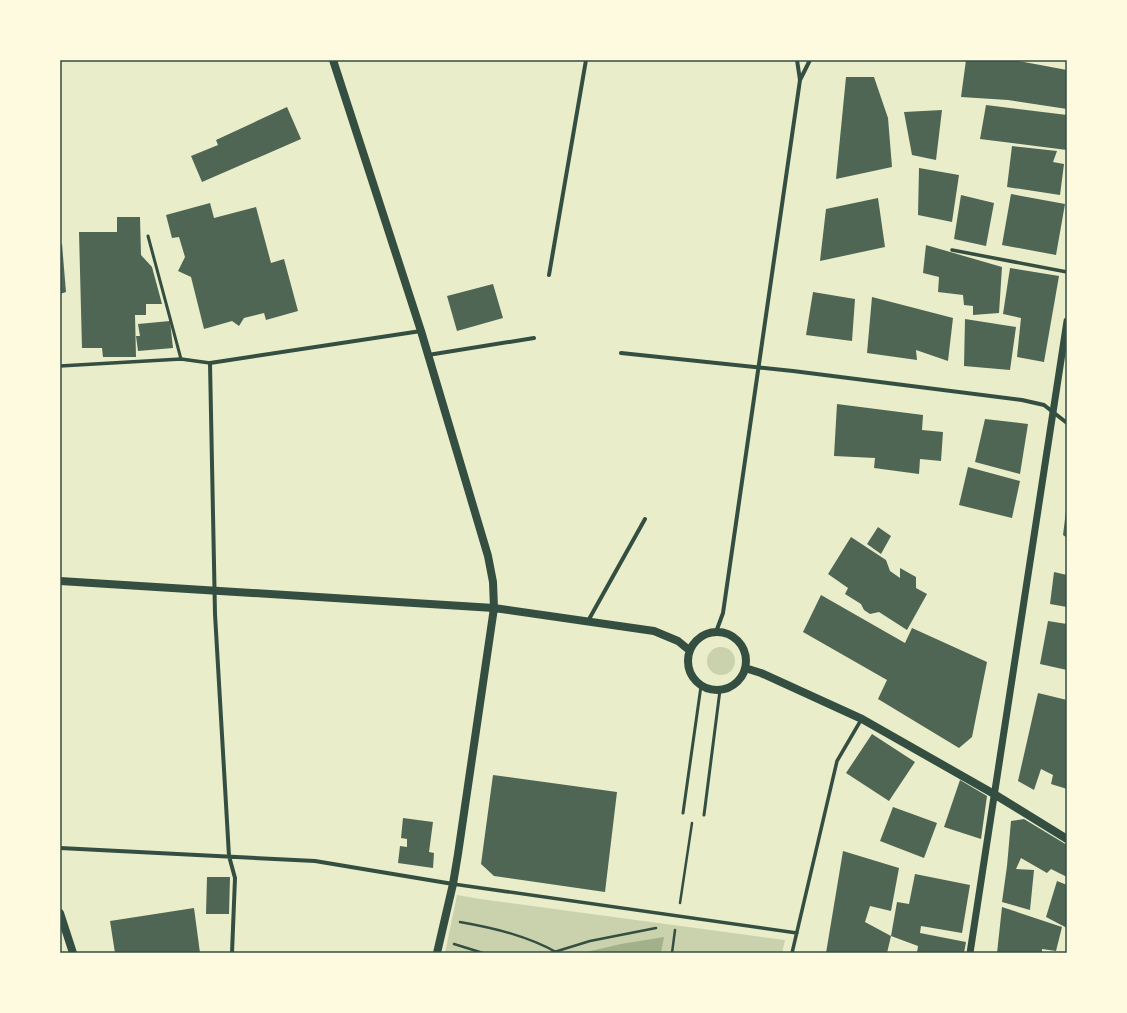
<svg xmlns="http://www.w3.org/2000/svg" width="1127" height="1013" viewBox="0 0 1127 1013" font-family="'Source Sans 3',sans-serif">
<rect width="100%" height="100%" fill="#e9edc9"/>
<path fill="#cad2ad" d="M707 661a14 14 0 1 1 28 0a14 14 0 1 1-28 0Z
M 457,895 L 480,899 L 785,940 L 782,953 L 445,953 Z"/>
<path fill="#a3b18a" d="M 664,937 L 661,953 L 582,953 L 621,944 Z"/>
<path fill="#4f6655" d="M 966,60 L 1013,60 L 1067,70 L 1067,109 L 1008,100 L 961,97 Z
M 846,77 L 874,77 L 888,118 L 892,167 L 836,179 Z
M 986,105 L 1067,115 L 1067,150 L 980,139 Z
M 287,107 L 301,139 L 202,182 L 191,156 L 218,145 L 216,140 Z
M 942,110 L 936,160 L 912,155 L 904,112 Z
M 1012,146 L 1057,151 L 1053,162 L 1064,164 L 1060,195 L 1007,187 Z
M 919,168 L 959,175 L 952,222 L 918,215 Z
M 1011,194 L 1065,204 L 1056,255 L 1002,245 Z
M 961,195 L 994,203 L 986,246 L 954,239 Z
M 878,198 L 885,247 L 820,261 L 826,209 Z
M 210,203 L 214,218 L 256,207 L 271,263 L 284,259 L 298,311 L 266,320 L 264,313 L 244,318 L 239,326 L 232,321 L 204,329 L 191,277 L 178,271 L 185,257 L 179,237 L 172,238 L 166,215 Z
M 117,217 L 140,217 L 141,255 L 152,267 L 162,304 L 146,304 L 146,315 L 135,315 L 136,357 L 103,357 L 102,348 L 82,348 L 79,232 L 117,232 Z
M 62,244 L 66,292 L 60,294 L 60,245 Z
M 926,245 L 1002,267 L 999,313 L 973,315 L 973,306 L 964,305 L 963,295 L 938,292 L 939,277 L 923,273 Z
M 1010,268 L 1059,276 L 1044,362 L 1017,357 L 1021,318 L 1003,314 Z
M 493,284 L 503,318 L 457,331 L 447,296 Z
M 813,292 L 855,299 L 852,341 L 806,335 Z
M 872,297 L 953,318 L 948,361 L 916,350 L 917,360 L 867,353 Z
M 965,319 L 1016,327 L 1010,370 L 964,366 Z
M 170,321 L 173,348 L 138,351 L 136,336 L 140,336 L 138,324 Z
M 837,404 L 923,415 L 922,430 L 943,432 L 941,461 L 920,459 L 919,474 L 874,468 L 875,458 L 834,456 Z
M 985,419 L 1028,424 L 1020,474 L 975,462 Z
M 968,467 L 1020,481 L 1012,518 L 959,505 Z
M 1066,511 L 1067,511 L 1067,538 L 1063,535 Z
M 878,527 L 891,536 L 881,554 L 867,544 Z
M 851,537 L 886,560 L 890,571 L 900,578 L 900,568 L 916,577 L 916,588 L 927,594 L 907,630 L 879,612 L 870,614 L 864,610 L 861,604 L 845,594 L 848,588 L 828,574 Z
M 1054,572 L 1067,575 L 1067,607 L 1050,604 Z
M 821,595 L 905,643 L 912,628 L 987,662 L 972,737 L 959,748 L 878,699 L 887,680 L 803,632 Z
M 1048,621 L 1067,624 L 1067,670 L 1040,664 Z
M 1038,693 L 1067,700 L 1067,789 L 1051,784 L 1053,775 L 1041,769 L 1034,790 L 1018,781 Z
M 872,734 L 915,762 L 889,801 L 846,773 Z
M 493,775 L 617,792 L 605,892 L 494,876 L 481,864 Z
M 960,780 L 987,796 L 981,839 L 944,827 Z
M 893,807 L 937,823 L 924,858 L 880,841 Z
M 403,818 L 433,822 L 429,852 L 434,853 L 433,868 L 398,863 L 400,846 L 407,847 L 407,839 L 401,838 Z
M 1024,819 L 1067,845 L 1067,877 L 1051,869 L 1047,873 L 1021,858 L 1016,869 L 1034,870 L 1030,910 L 1002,902 L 1007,866 L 1011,821 Z
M 843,851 L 899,868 L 891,911 L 870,906 L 865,922 L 891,936 L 887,953 L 826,953 Z
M 915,874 L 970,885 L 962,933 L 921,926 L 920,933 L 966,942 L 964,953 L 917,953 L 918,946 L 891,936 L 897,902 L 909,904 Z
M 207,877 L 230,877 L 229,914 L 206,914 Z
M 1057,881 L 1067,885 L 1067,928 L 1046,917 Z
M 1002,907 L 1062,927 L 1056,951 L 1042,949 L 1042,953 L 997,953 Z
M 194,908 L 200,953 L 115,953 L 110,921 Z"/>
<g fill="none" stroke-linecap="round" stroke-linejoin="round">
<path stroke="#344e41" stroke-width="2.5" d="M 680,903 L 692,823
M 460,922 C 494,928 528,936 558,953
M 454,944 L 483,953
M 551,953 L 590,941 L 656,928
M 672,953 L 675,930"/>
<path stroke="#344e41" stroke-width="3" d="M 148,236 L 181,359
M 683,813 L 701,686
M 704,815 L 720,690"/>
<path stroke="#344e41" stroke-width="3.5" d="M 952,250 L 1067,272
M 60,366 L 181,359 L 210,363
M 453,884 L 797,933
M 792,953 L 837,761 L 861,720"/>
<path stroke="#344e41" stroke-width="4" d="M 800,80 L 810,60
M 549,275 L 586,60
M 621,353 L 793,371 L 1022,400 L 1044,405 L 1067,423
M 428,355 L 534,338
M 588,621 L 645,519
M 716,632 L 723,613 L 800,80 L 797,60
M 60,848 L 315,861 L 453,884
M 232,953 L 235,878 L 229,856 L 215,614 L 210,363 L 421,331"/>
<path stroke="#344e41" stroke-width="7" d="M 970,953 L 1067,321"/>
<path stroke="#344e41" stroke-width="8" d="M 333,60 L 421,331 L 488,556 L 493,582 L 494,608 L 458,854 L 453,884 L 437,953
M 60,581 L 494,608 L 654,631 L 678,641 L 689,650
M688 661a29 29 0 1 1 58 0a29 29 0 1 1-58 0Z
M 745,668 L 761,673 L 862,719 L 994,794 L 1067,839
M 60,913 L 73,953"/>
</g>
<rect width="1127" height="1013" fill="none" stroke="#fefae0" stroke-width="122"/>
<rect x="61" y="61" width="1005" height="891" fill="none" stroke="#344e41" stroke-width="1.5"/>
</svg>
